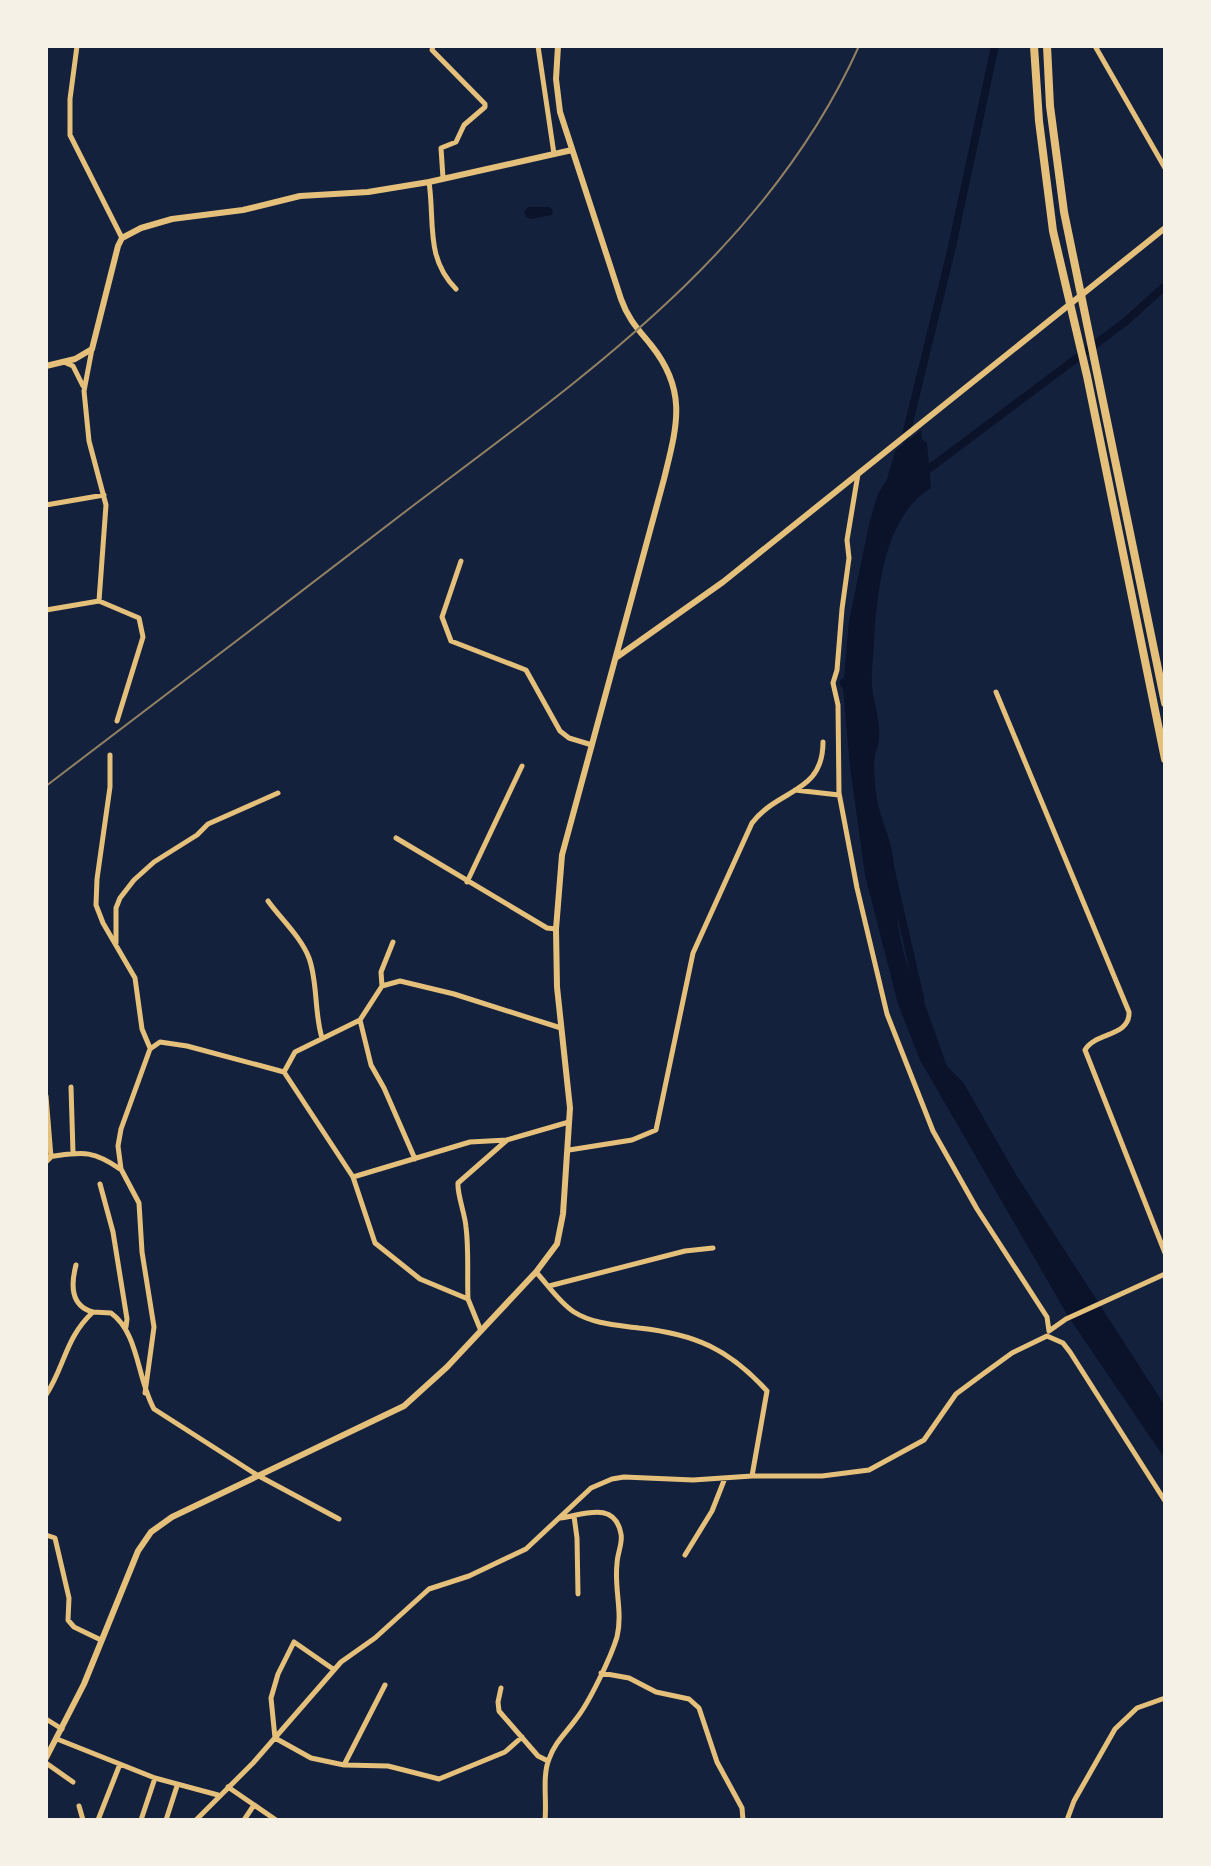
<svg xmlns="http://www.w3.org/2000/svg" width="1211" height="1866" viewBox="0 0 1211 1866" font-family="Signika,sans-serif">
<rect width="100%" height="100%" fill="#14213d"/>
<path fill="#0b132b" d="M 528,207 L 550,207 L 553,211 L 552,215 L 531,219 L 526,217 L 524,212 Z
M 921,430 L 922,439 L 927,443 L 931,488 C 884,516 877,592 874,642 C 874,656 871,670 872,684 C 873,702 881,721 879,739 C 879,744 876,750 875,756 C 873,767 875,781 876,793 C 879,819 894,841 894,869 C 894,903 900,970 924,996 L 924,1002 L 947,1066 L 963,1082 L 1015,1173 L 1165,1406 L 1165,1459 L 1068,1316 L 920,1060 L 898,1004 L 865,875 L 850,767 L 843,688 L 840,685 L 840,680 L 844,678 L 849,621 L 870,520 L 878,494 L 887,479 L 895,451 Z"/>
<g fill="none" stroke-linecap="round" stroke-linejoin="round">
<path stroke="#0b132b" stroke-width="8" d="M 905,439 L 951,251 L 995,46
M 922,474 L 1125,322 L 1165,286
M 891,871 L 920,998"/>
<path stroke="#e5c07b" stroke-width="5" d="M 77,46 L 70,99 L 70,135 L 122,238
M 433,46 L 432,50 L 485,104 L 485,107 L 464,125 L 456,142 L 441,148 L 443,178
M 538,46 L 554,154
M 1095,46 L 1165,168
M 429,182 C 435,222 425,258 456,289
M 92,349 L 84,391 L 89,441 L 106,505 L 99,601
M 64,362 L 73,366 L 83,386
M 858,474 L 847,540 L 849,558 L 842,609 L 837,670 L 833,683 L 838,705 L 839,793 L 857,888 L 887,1014 L 933,1131 L 977,1209 L 1047,1317 L 1049,1331
M 46,505 L 104,495
M 461,561 L 442,617 L 451,641 L 526,670 L 560,731 L 569,738 L 592,745
M 46,610 L 99,601 L 139,618 L 143,637 L 117,721
M 996,692 L 1129,1012 C 1130,1037 1095,1032 1085,1050 L 1165,1253
M 110,755 L 110,787 L 97,879 L 96,905 L 103,923 L 135,978 L 142,1029 L 150,1048
M 795,790 L 839,795
M 396,838 L 547,928 L 556,929
M 467,882 L 522,766
M 268,901 C 281,919 301,937 309,958 C 318,983 314,1012 322,1038
M 116,943 L 116,908 L 120,898 L 134,880 L 154,862 L 197,835 L 208,824 L 278,793
M 382,986 L 400,981 L 454,994 L 561,1028
M 360,1020 L 371,1065 L 384,1088 L 415,1159
M 284,1072 L 295,1052 L 360,1020 L 382,986 L 381,972 L 393,942
M 71,1087 L 73,1153
M 46,1096 L 51,1157 L 46,1162
M 569,1150 L 632,1140 L 656,1130 L 693,953 L 752,823 C 779,788 823,794 823,742
M 46,1157 C 80,1153 90,1148 120,1169
M 353,1177 L 470,1142 L 507,1140 L 569,1122
M 100,1184 L 113,1232 L 127,1319 L 126,1327
M 76,1265 C 71,1284 70,1306 93,1312
M 536,1272 C 548,1285 559,1302 574,1312 C 593,1324 617,1325 639,1328 C 695,1334 729,1349 767,1391 L 752,1476
M 549,1286 L 685,1251 L 713,1248
M 468,1299 C 467,1275 469,1251 466,1227 C 465,1214 457,1194 458,1183 L 507,1140
M 1049,1331 L 1066,1319 L 1165,1274
M 145,1393 L 154,1327 L 142,1252 L 139,1203 L 121,1169 L 118,1146 L 121,1129 L 150,1049 L 160,1042 L 187,1046 L 284,1072 L 353,1177 L 375,1243 L 420,1279 L 468,1299 L 481,1331
M 46,1395 C 65,1366 65,1338 93,1312 L 111,1313 C 139,1333 137,1379 154,1409 L 257,1475 L 339,1519
M 574,1516 L 577,1538 L 578,1594
M 46,1535 L 55,1538 L 69,1598 L 68,1620 L 74,1627 L 101,1640
M 685,1555 L 712,1511 L 725,1478
M 333,1669 L 294,1642 L 278,1674 L 271,1698 L 275,1738 L 311,1758 L 344,1765 L 388,1766 L 439,1779 L 505,1752 L 522,1737
M 601,1673 L 629,1678 L 656,1692 L 689,1699 L 699,1708 L 717,1762 L 742,1808 L 743,1820
M 501,1688 L 498,1702 L 499,1711 L 538,1756 L 548,1761
M 46,1719 L 62,1729
M 57,1739 L 155,1778 L 218,1795
M 46,1763 L 73,1782
M 344,1765 L 385,1685
M 228,1787 L 276,1820
M 79,1806 L 83,1820
M 98,1820 L 120,1764
M 141,1820 L 155,1778
M 166,1820 L 177,1786
M 196,1820 L 253,1763 L 341,1662 L 375,1638 L 429,1589 L 469,1576 L 526,1549 L 591,1488 L 612,1479 L 624,1477 L 693,1480 L 752,1476 L 822,1476 L 869,1470 L 924,1440 L 956,1394 L 983,1374 L 1012,1353 L 1047,1336 L 1063,1343 L 1070,1352 L 1165,1501
M 244,1820 L 254,1805
M 545,1820 C 547,1801 542,1776 549,1759 C 555,1742 566,1733 576,1719 C 589,1703 611,1657 617,1637 C 623,1612 614,1588 617,1564 C 617,1554 623,1543 621,1534 C 615,1500 583,1515 560,1518
M 1067,1820 L 1074,1801 L 1115,1729 L 1137,1708 L 1165,1698"/>
<path stroke="#e5c07b" stroke-width="6" d="M 46,366 L 75,359 L 92,349 L 118,246 L 122,238 L 141,228 L 172,219 L 243,210 L 300,196 L 368,192 L 429,182 L 572,150
M 617,657 L 723,582 L 1165,228
M 46,1758 L 84,1684 L 138,1551 L 151,1532 L 172,1517 L 404,1406 L 447,1367 L 536,1272 L 557,1244 L 563,1214 L 570,1108 L 557,987 L 556,929 L 562,855 L 664,479 C 677,426 688,391 651,345 C 638,329 628,319 621,299 L 560,112 L 556,79 L 558,46"/>
<path stroke="#e5c07b" stroke-width="8" d="M 1034,46 L 1039,121 L 1053,231 L 1087,376 L 1165,759
M 1047,46 L 1050,106 L 1064,212 L 1165,703"/>
<path stroke="#918062" stroke-width="2" d="M 46,786 C 167,694 289,601 410,508 C 583,377 767,251 859,46"/>
</g>
<rect width="1211" height="1866" fill="none" stroke="#f6f1e7" stroke-width="96"/>
</svg>
